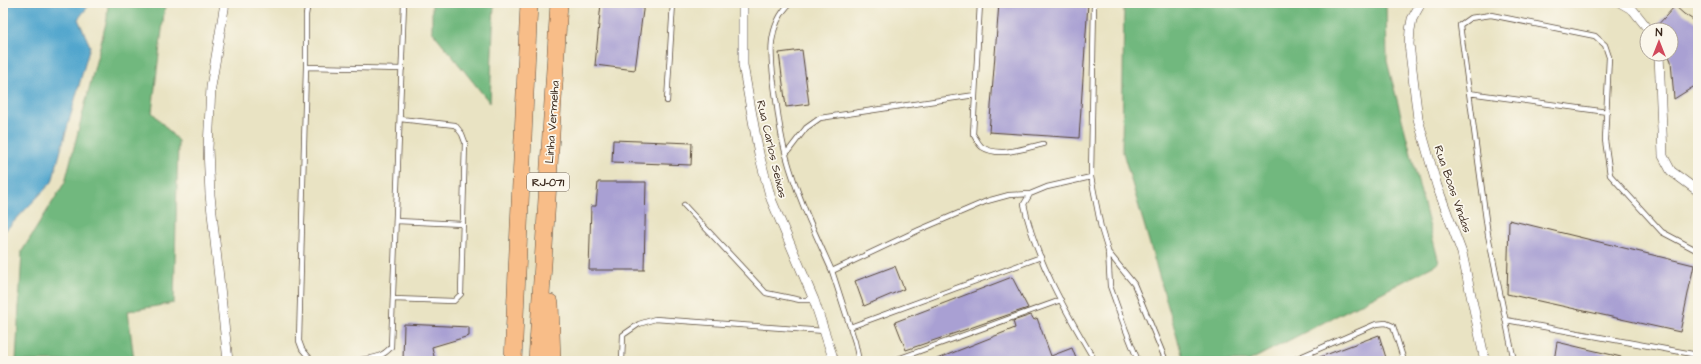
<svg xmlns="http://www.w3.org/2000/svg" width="1701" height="364" font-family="'Architects Daughter',sans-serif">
	<rect width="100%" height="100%" fill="#fbf7ec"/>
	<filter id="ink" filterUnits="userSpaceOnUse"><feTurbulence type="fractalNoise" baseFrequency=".025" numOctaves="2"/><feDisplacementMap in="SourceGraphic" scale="8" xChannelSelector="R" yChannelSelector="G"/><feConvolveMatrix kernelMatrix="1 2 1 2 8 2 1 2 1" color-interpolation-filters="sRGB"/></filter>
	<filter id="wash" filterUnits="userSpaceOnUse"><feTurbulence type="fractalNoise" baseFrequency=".012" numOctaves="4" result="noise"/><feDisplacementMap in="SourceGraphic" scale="16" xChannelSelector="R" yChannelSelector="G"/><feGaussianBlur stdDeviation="0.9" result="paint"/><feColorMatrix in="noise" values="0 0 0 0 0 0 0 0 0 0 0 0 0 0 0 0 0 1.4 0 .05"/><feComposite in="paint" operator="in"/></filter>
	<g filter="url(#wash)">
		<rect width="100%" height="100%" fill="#e9e3c3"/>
		<!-- forest -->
		<path fill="#71b87e" stroke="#56714e" d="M108,3H169L165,5L152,112L178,141L174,303L128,311L134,361H16L22,251L65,182L107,19Z
			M432,3H494L490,103L432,31Z
			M1124,3H1386L1387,61L1439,263L1249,361H1184L1122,149Z"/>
		<!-- water -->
		<path fill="#51a6cd" stroke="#466876" d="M3,3H91L78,19L90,46L52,182L3,233Z"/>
		<g id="blocks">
			<!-- building -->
			<path fill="#a9a0d3" d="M601,3H644L635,70L595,65Z
				M999,3H1088L1079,138L989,132Z
				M1675,6L1684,14L1698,23V84L1674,99L1671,61L1668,54H1671V30H1655V28Z
				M802,50L809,104L786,107L779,53Z
				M613,140L692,143L691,165L612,162Z
				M598,182H646L644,270H589L591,206H596Z
				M1509,220L1694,265L1680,332L1507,294Z
				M895,266L904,289L864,306L855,281Z
				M1012,277L1028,308L906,350L895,322Z
				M1031,315L1034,320L1037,318L1051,356L1072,348L1077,361H932L1015,328L1013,321Z
				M404,324L469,327V336L432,347L435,361H403Z
				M1379,335L1387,361H1312V360Z
				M1557,342L1621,357V361H1554Z"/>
		</g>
	</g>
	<g filter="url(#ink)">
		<use href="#blocks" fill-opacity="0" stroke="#554637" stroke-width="1"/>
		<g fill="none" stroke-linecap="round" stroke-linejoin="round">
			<!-- service casing -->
			<g stroke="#554637" stroke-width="6">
				<path id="service" d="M308,3L306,15V67L299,341L302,349L312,361
					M790,3C765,29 771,59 775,92C778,113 780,135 786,155C797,196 815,233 832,271
					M980,3L973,134C976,138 978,144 982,147C999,158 1025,148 1043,144
					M1094,3L1091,177L1101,228L1108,251L1110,286L1125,328L1138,361
					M306,67L402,69
					M1469,93L1607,112
					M667,101L673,3
					M786,154L806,128L820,118L975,95
					M1091,177L1047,187L1030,194L1024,204C1035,259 1067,314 1095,361
					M684,205L766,293L800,300H814
					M396,221L463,224
					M1108,252L1134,284L1166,361
					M393,299L454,301L461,294L465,142L462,134L455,125L400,119
					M1506,320L1698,355
					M850,327L1041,257
					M355,361C370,358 381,359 391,347L404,3
					M622,361L623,335L639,324L655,319L825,331
					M859,361L855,342L832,271L919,230L987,201L1009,195L1030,194
					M892,361L1061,300
					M1291,361L1376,324L1386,323L1393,326L1404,361
					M1514,361L1488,235L1460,25L1470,18L1491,15L1595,36L1605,45L1609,57L1605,140L1610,175L1662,232L1698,251"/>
			</g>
			<!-- minor casing -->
			<g stroke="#554637" stroke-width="10">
				<path id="minor" d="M225,3L211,87L208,148L210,195L228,361
					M743,3V65L759,154L771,199L814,300L834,361
					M1421,3L1412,19L1410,30L1409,44L1418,119L1437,186L1462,253L1485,361
					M1621,3L1633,10L1649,30
					M1659,54L1663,156L1671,171L1698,191"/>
			</g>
			<!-- motorway casing -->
			<g stroke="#554637" stroke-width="18">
				<path id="motorway" d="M550,303L552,361
					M513,361L529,3
					M537,361L559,3"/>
			</g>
			<!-- service -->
			<use href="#service" stroke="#fff" stroke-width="4.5"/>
			<!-- minor -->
			<use href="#minor" stroke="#fff" stroke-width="9"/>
			<!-- motorway -->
			<use href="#motorway" stroke="#f8bd88" stroke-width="17"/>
		</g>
	</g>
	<g text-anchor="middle" stroke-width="3.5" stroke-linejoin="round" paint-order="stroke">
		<!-- shield labels -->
		<rect fill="#fbf7ec" stroke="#75685c" stroke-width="1" x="527" y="173" width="42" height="18" rx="3"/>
		<g font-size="11" font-weight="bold" fill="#3b2a1e">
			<text x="548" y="186">RJ-071</text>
		</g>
		<!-- street labels -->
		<g font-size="12" fill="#3b2a1e" stroke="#fbf7ec">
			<text transform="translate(552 122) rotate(-86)" y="4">Linha Vermelha</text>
			<text transform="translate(772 149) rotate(77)" y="4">Rua Carlos Seixas</text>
			<text transform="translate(1453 189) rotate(71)" y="4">Rua Boas Vindas</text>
		</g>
	</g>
	<!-- margin -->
	<rect width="1701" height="364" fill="none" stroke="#fbf7ec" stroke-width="16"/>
	<!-- north arrow -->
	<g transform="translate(1659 42)"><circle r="19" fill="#fbf7ec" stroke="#aea59a"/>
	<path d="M0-3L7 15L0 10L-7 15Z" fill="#d1495b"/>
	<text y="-6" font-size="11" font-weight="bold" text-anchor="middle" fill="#3b2a1e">N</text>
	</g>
</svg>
